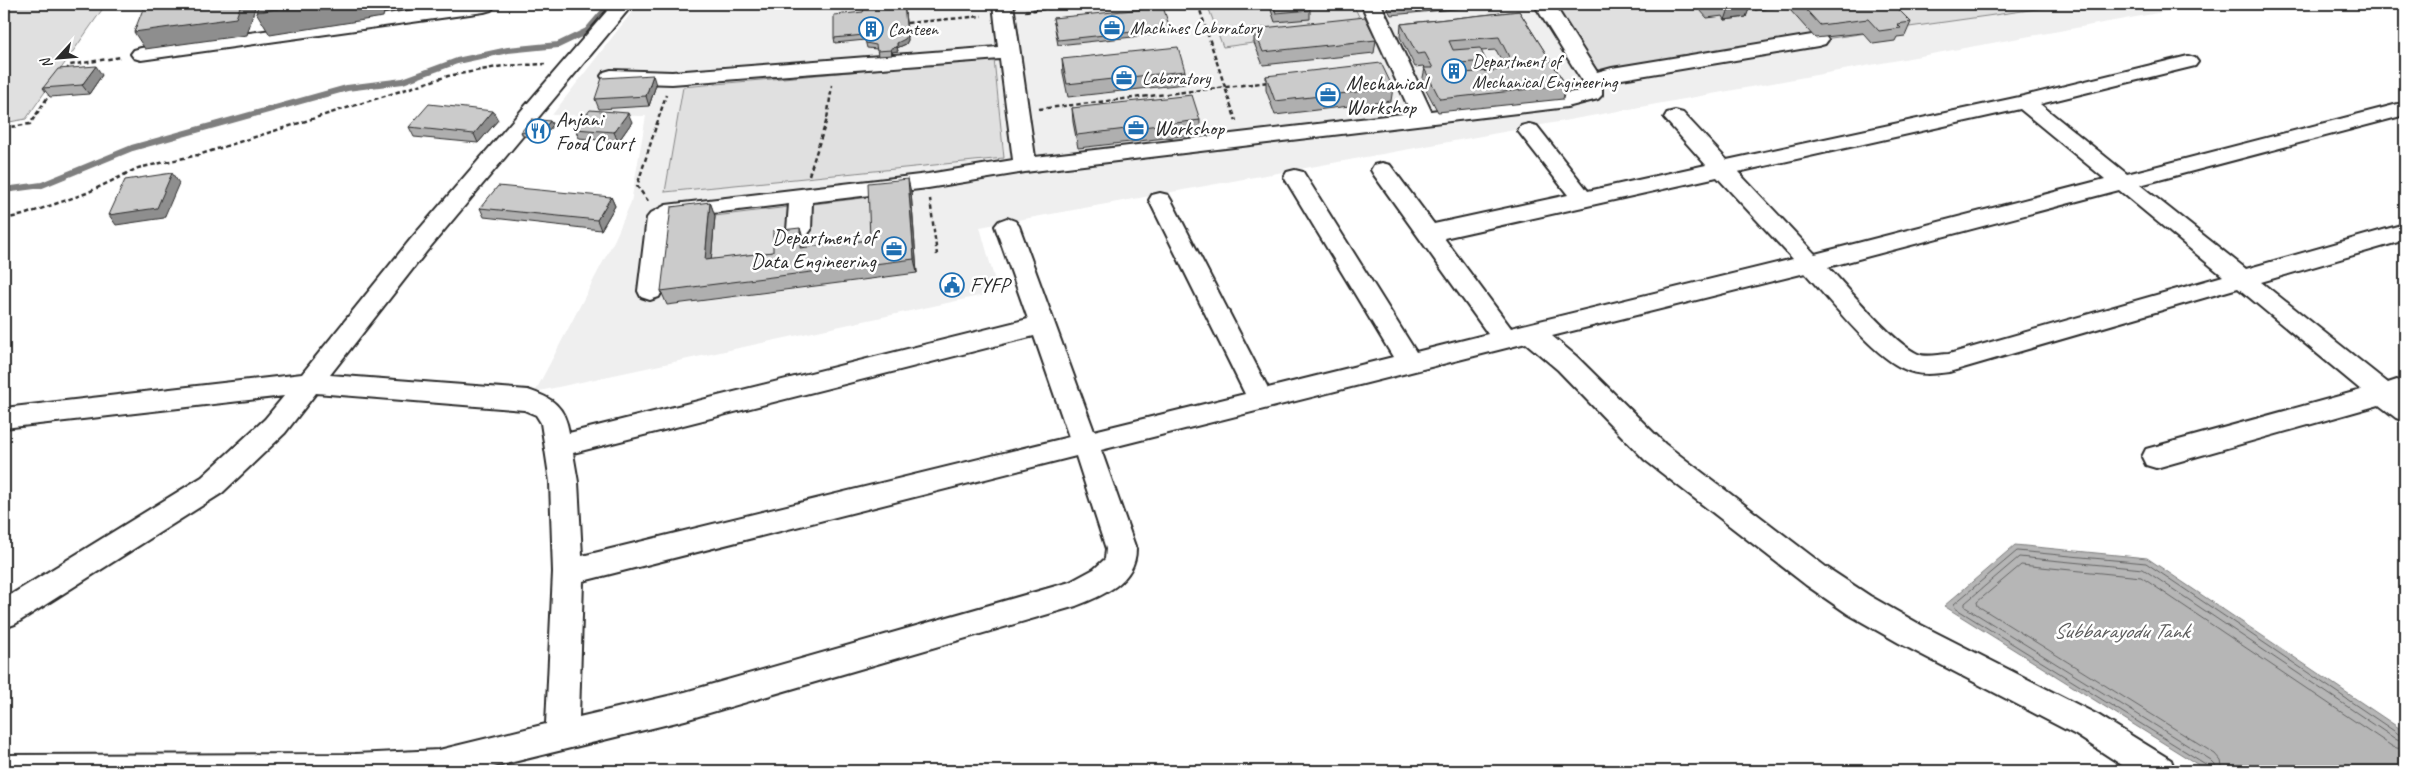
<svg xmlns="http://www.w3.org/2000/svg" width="2409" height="775" font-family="Caveat,sans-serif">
	<rect width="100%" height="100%" fill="#fff"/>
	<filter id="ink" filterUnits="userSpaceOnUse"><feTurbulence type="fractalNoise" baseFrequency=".02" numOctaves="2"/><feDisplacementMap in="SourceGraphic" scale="10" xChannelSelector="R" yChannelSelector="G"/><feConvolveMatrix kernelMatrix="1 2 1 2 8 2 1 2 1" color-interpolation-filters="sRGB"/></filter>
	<g filter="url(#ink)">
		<!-- built -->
		<path fill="#efefef" d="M638,4H2192L2196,6L980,227L998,292L535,392L615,239L631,202L646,116L552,115Z"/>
		<!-- green -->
		<path fill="#e0e0e0" stroke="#868686" d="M4,4H106L26,119L4,123Z
			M1207,4H1353L1363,25L1358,29L1223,47Z
			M1554,4H2072L1598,71Z
			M994,59L1004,158L665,192L683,87Z
			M871,197L874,253L804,262V242L777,265L710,274L715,216Z"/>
		<!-- water -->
		<path fill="#b6b6b6" stroke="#7e7e7e" d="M2015,545L2147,558L2405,732V771H2208L1944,606Z"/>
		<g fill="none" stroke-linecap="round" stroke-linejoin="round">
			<!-- shore -->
			<path stroke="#636363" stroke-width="1" d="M2210,771L2207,765L1955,608L1954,604L2017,551L2146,563L2400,735L2405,736
				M2216,771L2215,764L2211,760L1965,607V603L2019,557L2143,569L2397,740L2405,742
				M2223,771L2221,761L2215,754L1978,606L1977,602L2021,565L2141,577L2393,747L2405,750"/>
			<!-- stream -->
			<path stroke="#7e7e7e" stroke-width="6" d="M4,190L42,185L132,148L347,88L403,81L457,61L508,50L558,45L587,31L610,4"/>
			<!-- minor casing -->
			<g stroke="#2b2b2b" stroke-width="4">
				<path id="minor" d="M458,4H497L491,10L484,12L141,60L134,58L131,54L134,50L141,48Z
					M613,4H633L426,252L330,375L528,390C552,398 565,406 569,433L1028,319L995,226L999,221L1007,218L1015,221L1019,226L1094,431L1245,394L1149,200L1152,195L1160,193L1168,195L1171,200L1268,388L1393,357L1284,177L1287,172L1295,170L1303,172L1416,352L1488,334L1374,175L1371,170L1374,165L1382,163L1390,165L1434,224L1568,195L1518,131L1521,126L1529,124L1537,126L1588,191L1706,165L1664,118L1667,113L1675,111L1683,113L1727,160L2024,96L2188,56L2195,58L2198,62L2195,66L2040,104L2127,174L2398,104L2405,105V115L2140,185L2246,269L2401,225L2405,226V240L2261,282L2388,383L2397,380L2405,383V421L2396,418L2379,405L2156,468L2146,465L2142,457L2146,449L2361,390L2238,288L1949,372C1934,374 1918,376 1904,369C1873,356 1829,299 1805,273L1552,336L1576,356L1665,444L1826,567L1870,596L1921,625L2098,715L2171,760L2175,771H2131L2076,735L1899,643L1848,614L1806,585L1645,460L1558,370L1526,343L1101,450L1136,549C1136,582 1102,596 1076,606L685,720L477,771H4V755L355,754L439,750L546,724L553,572L550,482L541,423L536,415L524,410L316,393L285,433L222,493L15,624L4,628V599L202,477L265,419L284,396L4,428V408L302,374L410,240ZM2020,109L2105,179L1815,254L1738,172ZM1717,177L1793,259L1511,328L1444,238ZM2119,190L2223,276L1949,354C1939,354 1927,358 1918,354C1894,344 1848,288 1828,267ZM1034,336L1069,437L582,556L578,482L573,453ZM1076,456L1106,549L1105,559L1094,569L1070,582L685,692L579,717L583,581Z
					M993,4H1013L1035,157L1411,113L1361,4H1381L1431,111L1581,91L1582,81L1534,4H1554L1597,72L1612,68L1818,34L1825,36L1828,40L1825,44L1818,46L1616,80L1602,84V95L1598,99L1567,107L1025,172L928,188L812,202L811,230L807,235L799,238L791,235L787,230L789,204L679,217L670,222L662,291L659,297L650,300L641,297L638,291L647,218L651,213L666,205L928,174L1013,160L1000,59L672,84L611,82L604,80L601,76L604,72L611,70L672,72L998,47Z"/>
			</g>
			<!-- path -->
			<path stroke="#2b2b2b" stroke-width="2.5" stroke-dasharray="4.5 3" stroke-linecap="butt" d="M1140,4L1142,8
				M1198,4L1236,121
				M1025,11L1097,4
				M907,23L982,16
				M66,71L70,65L121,57
				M1039,109L1269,82
				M4,128L30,124L51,92
				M809,175L827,119L832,85
				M930,199L937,255
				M648,201L637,186L666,95
				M4,219L23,215L87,193L138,168L198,155L448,76L503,66L545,64"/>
			<!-- minor -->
			<use href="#minor" fill="#fff" fill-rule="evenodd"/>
		</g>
		<!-- wall -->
		<path fill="#afafaf" stroke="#2b2b2b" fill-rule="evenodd" d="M904,4L908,40L906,44L897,48L898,51L892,52V55L878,56L877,49L867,48L865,40L835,43L834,38L863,12Z
			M1270,4H1308L1310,10V19L1275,22L1270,7Z
			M1385,4H1507L1391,15Z
			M1702,4H1788L1787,6L1755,10L1750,5L1746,17L1725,20L1723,16L1707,18L1700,10Z
			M1793,4H1893L1911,22L1905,36L1897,37L1895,41L1873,44L1863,33L1815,38L1790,10Z
			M1519,11L1566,85L1563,99L1438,112L1422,82L1425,68L1423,66L1415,67L1400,37L1401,24ZM1496,50L1506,69L1484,71L1486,61L1481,51Z
			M1053,18L1170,28V33L1058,45Z
			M1254,29L1376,40L1374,53L1263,65L1254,43Z
			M1062,59L1185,71V84L1068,97L1063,73Z
			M102,75L89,94L50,97L43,88Z
			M1266,76L1393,88L1391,101L1275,115L1266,90Z
			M656,85L649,106L599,109L595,99Z
			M1072,108L1200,120V134L1078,148L1073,122Z
			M498,120L478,143L414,137L409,127Z
			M550,121L553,125L542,138L523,136L521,132Z
			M632,122L618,142L579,138L575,129Z
			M911,192L917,273L667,305L661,291L710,202L715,216L711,260L773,252L804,241V248L870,240Z
			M611,197L615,206L601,230L484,217L480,208Z"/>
		<!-- shaded-wall -->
		<path fill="#8e8e8e" stroke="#2b2b2b" d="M241,4H256L247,35L145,49L134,32Z
			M311,4H386L383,17L270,35L256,12Z
			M391,4H436L395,11Z
			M904,4L908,40L906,44L897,48V43Z
			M1751,4L1746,17L1725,20L1730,6Z
			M1757,4H1788L1787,6L1755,10Z
			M897,47L898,51L892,52V55L891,48Z
			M96,66L102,75L89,94L82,85Z
			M653,75L656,85L649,106L646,96Z
			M493,111L498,120L478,143L474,134Z
			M628,113L632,122L618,142L614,132Z
			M550,121L553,125L542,138L540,134Z
			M172,173L179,183L164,218L116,225L109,215Z
			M908,179L911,192L917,273L914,259Z
			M611,197L615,206L601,230L597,220Z
			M710,202L715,216L710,274L705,260Z
			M800,228L804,241V262L800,248Z"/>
		<!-- building -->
		<path fill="#cbcbcb" stroke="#2b2b2b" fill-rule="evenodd" d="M145,4H241L236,18L134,32Z
			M259,4H311L256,12Z
			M871,4H904L907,36L905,39L897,43V47L891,48V50L877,51L876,45L866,43L864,35L834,38V15L863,12L865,6Z
			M1273,4H1308L1310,10L1276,13Z
			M1710,4H1723L1711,5Z
			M1727,4H1751L1730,6Z
			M1801,4H1893L1911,22L1897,24L1901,28L1879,31L1868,19L1820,25Z
			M1163,7L1170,28L1058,40L1053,18Z
			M1519,11L1566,85L1440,99L1424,68H1433L1425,53L1417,54L1401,24ZM1499,37L1515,69L1464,73L1460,63L1486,61L1480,48L1453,50L1449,41Z
			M1365,17L1376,40L1263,52L1254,29Z
			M1178,47L1185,71L1067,84L1062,59Z
			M1381,63L1393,88L1275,101L1266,76Z
			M96,66L82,85L43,88L58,69Z
			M653,75L646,96L595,99L602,78Z
			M1192,95L1200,120L1077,135L1072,108Z
			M429,104L493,111L474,134L409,127Z
			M590,110L628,113L614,132L575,129Z
			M532,119L550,121L540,134L521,132Z
			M172,173L157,208L109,215L125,180Z
			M908,179L914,259L661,291L671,207L710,202L705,260L773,252V231L800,228V248L870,240L868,183Z
			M498,186L611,197L597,220L480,208Z"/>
	</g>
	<!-- icons -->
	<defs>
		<g id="office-ring" transform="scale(1.25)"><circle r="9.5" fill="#fff" stroke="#1f6fb2" stroke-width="1.5"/><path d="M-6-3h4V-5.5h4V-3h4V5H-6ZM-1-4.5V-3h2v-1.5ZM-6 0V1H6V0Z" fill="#1f6fb2"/></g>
		<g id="building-ring" transform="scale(1.25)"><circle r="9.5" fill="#fff" stroke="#1f6fb2" stroke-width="1.5"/><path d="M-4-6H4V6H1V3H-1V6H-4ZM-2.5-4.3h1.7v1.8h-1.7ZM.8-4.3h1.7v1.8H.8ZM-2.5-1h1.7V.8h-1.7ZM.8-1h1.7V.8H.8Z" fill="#1f6fb2"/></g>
		<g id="restaurant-ring" transform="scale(1.25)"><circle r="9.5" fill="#fff" stroke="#1f6fb2" stroke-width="1.5"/><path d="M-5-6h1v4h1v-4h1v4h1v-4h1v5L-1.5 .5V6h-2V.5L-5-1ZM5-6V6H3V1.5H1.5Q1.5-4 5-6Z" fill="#1f6fb2"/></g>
		<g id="civic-ring" transform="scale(1.25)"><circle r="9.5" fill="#fff" stroke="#1f6fb2" stroke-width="1.5"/><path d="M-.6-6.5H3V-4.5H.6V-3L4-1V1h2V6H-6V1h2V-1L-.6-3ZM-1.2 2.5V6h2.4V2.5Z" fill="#1f6fb2"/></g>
	</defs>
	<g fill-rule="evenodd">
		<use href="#office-ring" x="1112" y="28"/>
		<use href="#building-ring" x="871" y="29"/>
		<use href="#building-ring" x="1454" y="71"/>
		<use href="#office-ring" x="1124" y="78"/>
		<use href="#office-ring" x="1328" y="95"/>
		<use href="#office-ring" x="1136" y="128"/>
		<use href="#restaurant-ring" x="538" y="131"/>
		<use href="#office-ring" x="894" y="249"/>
		<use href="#civic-ring" x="952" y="285"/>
	</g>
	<g text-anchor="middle" stroke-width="5" stroke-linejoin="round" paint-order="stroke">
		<!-- far-poi labels -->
		<g font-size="18" fill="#2b2b2b" stroke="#fff" text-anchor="start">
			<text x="1130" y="34">Machines Laboratory</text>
			<text x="888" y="35">Canteen</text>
			<text x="1472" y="67">Department of<tspan x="1472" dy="21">Mechanical Engineering</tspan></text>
			<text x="1142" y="84">Laboratory</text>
		</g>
		<!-- poi labels -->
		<g font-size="21" fill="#2b2b2b" stroke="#fff" text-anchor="start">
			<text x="1346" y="90">Mechanical<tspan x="1346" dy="24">Workshop</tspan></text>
			<text x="556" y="126">Anjani<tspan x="556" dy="24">Food Court</tspan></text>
			<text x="1154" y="135">Workshop</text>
			<text x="876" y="244" text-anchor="end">Department of<tspan x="876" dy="24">Data Engineering</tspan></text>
			<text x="970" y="292">FYFP</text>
		</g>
		<!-- water labels -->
		<g font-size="22" font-style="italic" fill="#5c5c5c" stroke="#fff">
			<text x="2121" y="638">Subbarayodu Tank</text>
		</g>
	</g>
	<!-- margin -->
	<rect width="2409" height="775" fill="none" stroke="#fff" stroke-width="20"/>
	<rect x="10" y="10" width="2389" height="755" fill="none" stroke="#2b2b2b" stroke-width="2" filter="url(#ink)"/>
	<!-- north arrow -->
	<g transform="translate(58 58) rotate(244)" stroke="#ffffff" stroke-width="4" paint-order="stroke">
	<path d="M0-4L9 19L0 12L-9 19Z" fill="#2b2b2b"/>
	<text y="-8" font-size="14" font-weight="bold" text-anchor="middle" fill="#2b2b2b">N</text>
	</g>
</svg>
